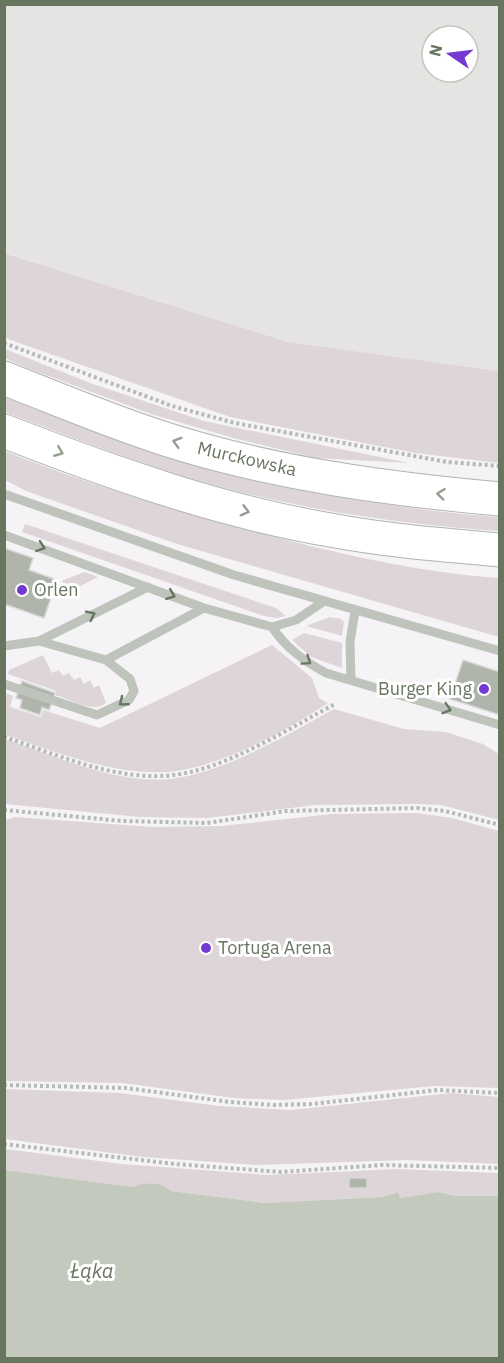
<svg xmlns="http://www.w3.org/2000/svg" width="504" height="1363" font-family="'IBM Plex Sans',sans-serif">
	<rect width="100%" height="100%" fill="#f6f3f6"/>
	<!-- built -->
	<path fill="#e5e4e3" fill-rule="evenodd" d="M5,5H499V371L288,342L5,253ZM432,36H468V72H432Z"/>
	<!-- green -->
	<path fill="#ddd5d7" d="M4,253L288,342L499,371V463L415,453L230,417L5,338Z
		M5,349L93,384L204,421L409,463L316,458L237,439L151,414L27,368L5,358Z
		M4,397C164,460 328,505 499,517V531C395,524 290,508 189,478C126,459 66,435 5,412Z
		M4,451C86,483 168,509 253,531C334,553 415,572 499,578V637L177,544L26,491L5,480Z
		M25,524L276,608L286,616L277,618L264,616L22,532Z
		M85,572L98,577L57,598L63,580Z
		M330,617L341,619L344,622L342,636L306,626Z
		M304,633L342,643V668L311,657L292,640Z
		M272,645L312,678L319,698L328,703C287,731 214,770 165,772C112,775 54,751 5,735V693L13,696L10,707L41,717L43,710L100,728Z
		M43,655L52,673L59,670L63,676L69,673L74,680L80,677L84,684L90,680L94,688L99,685L106,703C94,714 69,699 55,695L56,691L8,674L9,670Z
		M334,709L404,729L446,732L483,744L499,754V820L441,805L416,804L316,805L207,818L140,817L5,804V739C56,756 114,784 170,779C221,774 289,734 334,709Z
		M417,813L452,818L499,831V1088L434,1086L284,1100L234,1098L122,1083L5,1081V820L15,817L153,827L222,826L332,814Z
		M5,1089L120,1093L219,1106L291,1110L451,1093L499,1097V1164L407,1160L256,1165L143,1157L5,1139Z
		M5,1149L122,1164L268,1175L397,1169L499,1173V1196H457L438,1192L400,1198L397,1192L382,1197L265,1203L171,1191C161,1181 144,1182 132,1187L5,1170Z"/>
	<!-- water -->
	<path fill="#c3c9bc" d="M5,1170L132,1187C144,1182 161,1181 171,1191L265,1203L382,1197L398,1192L400,1198L438,1192L457,1196H499V1358H5Z"/>
	<!-- building -->
	<path fill="#afb5aa" stroke="#d8d6d7" stroke-width="1.5" d="M4,548L33,558L29,570L57,580L44,618L4,604Z
		M463,660L500,672V715L450,699Z
		M22,681L55,693L49,710L42,707L40,715L20,708L22,700L16,698Z
		M349,1178H367V1188H349Z"/>
	<g fill="none" stroke-linecap="round" stroke-linejoin="round">
		<!-- highway casing -->
		<g stroke="#b0b5ae" stroke-width="35">
			<path id="highway" d="M4,378C57,399 109,421 162,438C270,473 387,489 500,499
				M4,431C112,473 222,512 336,531C390,541 445,545 500,550"/>
		</g>
		<!-- path -->
		<path stroke="#b6bab4" stroke-width="4" stroke-dasharray="3 3" stroke-linecap="butt" d="M4,343L172,406L235,423L447,462L500,466
			M4,737C56,754 117,782 173,775C224,770 290,728 335,704
			M4,810L123,821L207,823L286,811L417,808L445,811L500,825
			M4,1085L126,1088L230,1102L273,1105L312,1104L438,1090L500,1093
			M4,1144L175,1164L281,1172L382,1165L500,1168"/>
		<!-- lane -->
		<path stroke="#bec3bc" stroke-width="9" d="M4,494L234,575L500,651
			M4,535L204,608L272,627L296,620L323,602
			M272,627C286,648 304,661 326,673L500,725
			M39,641L148,587
			M4,646L39,641L106,660L130,679L134,691L129,700L97,715L4,684
			M106,660L204,608
			M351,680L350,642L355,611"/>
		<!-- highway -->
		<use href="#highway" stroke="#fff" stroke-width="33"/>
	</g>
	<!-- one-way arrows -->
	<defs><path id="oneway-chevron" d="M-2-3.5L2.5 0L-2 3.5" fill="none" stroke-width="1.6" stroke-linecap="round" stroke-linejoin="round" transform="scale(1.5)"/></defs>
	<g stroke="#959f90">
		<use href="#oneway-chevron" transform="translate(177 442) rotate(-164)"/>
		<use href="#oneway-chevron" transform="translate(59 452) rotate(22)"/>
		<use href="#oneway-chevron" transform="translate(441 494) rotate(-173)"/>
		<use href="#oneway-chevron" transform="translate(245 511) rotate(15)"/>
	</g>
	<g stroke="#687660">
		<use href="#oneway-chevron" transform="translate(41 547) rotate(19)"/>
		<use href="#oneway-chevron" transform="translate(171 595) rotate(21)"/>
		<use href="#oneway-chevron" transform="translate(91 615) rotate(-26)"/>
		<use href="#oneway-chevron" transform="translate(307 661) rotate(34)"/>
		<use href="#oneway-chevron" transform="translate(123 702) rotate(141)"/>
		<use href="#oneway-chevron" transform="translate(447 709) rotate(17)"/>
	</g>
	<!-- markers -->
	<g fill="#743acf" stroke="#fff" stroke-width="2">
		<circle cx="22" cy="590" r="6"/>
		<circle cx="484" cy="689" r="6"/>
		<circle cx="206" cy="948" r="6"/>
	</g>
	<g text-anchor="middle" stroke-width="6" stroke-linejoin="round" paint-order="stroke">
		<!-- street labels -->
		<g font-size="18" fill="#687660" stroke="#fff">
			<text transform="translate(247 459) rotate(13)" y="6">Murckowska</text>
		</g>
		<!-- poi labels -->
		<g font-size="18" fill="#687660" stroke="#fff" text-anchor="start">
			<text x="34" y="596">Orlen</text>
			<text x="472" y="695" text-anchor="end">Burger King</text>
			<text x="218" y="954">Tortuga Arena</text>
		</g>
		<!-- water labels -->
		<g font-size="20" font-style="italic" fill="#6c765f" stroke="#fff">
			<text x="92" y="1278">Łąka</text>
		</g>
	</g>
	<!-- border -->
	<rect width="504" height="1363" fill="none" stroke="#687660" stroke-width="12"/>
	<!-- north arrow -->
	<g transform="translate(450 54) rotate(284)"><circle r="28" fill="#ffffff" stroke="#c3c8bf" stroke-width="1.5"/>
	<path d="M0-4.5L10 22L0 15L-10 22Z" fill="#743acf"/>
	<text y="-9" font-size="16" font-weight="bold" text-anchor="middle" fill="#687660">N</text>
	</g>
</svg>
